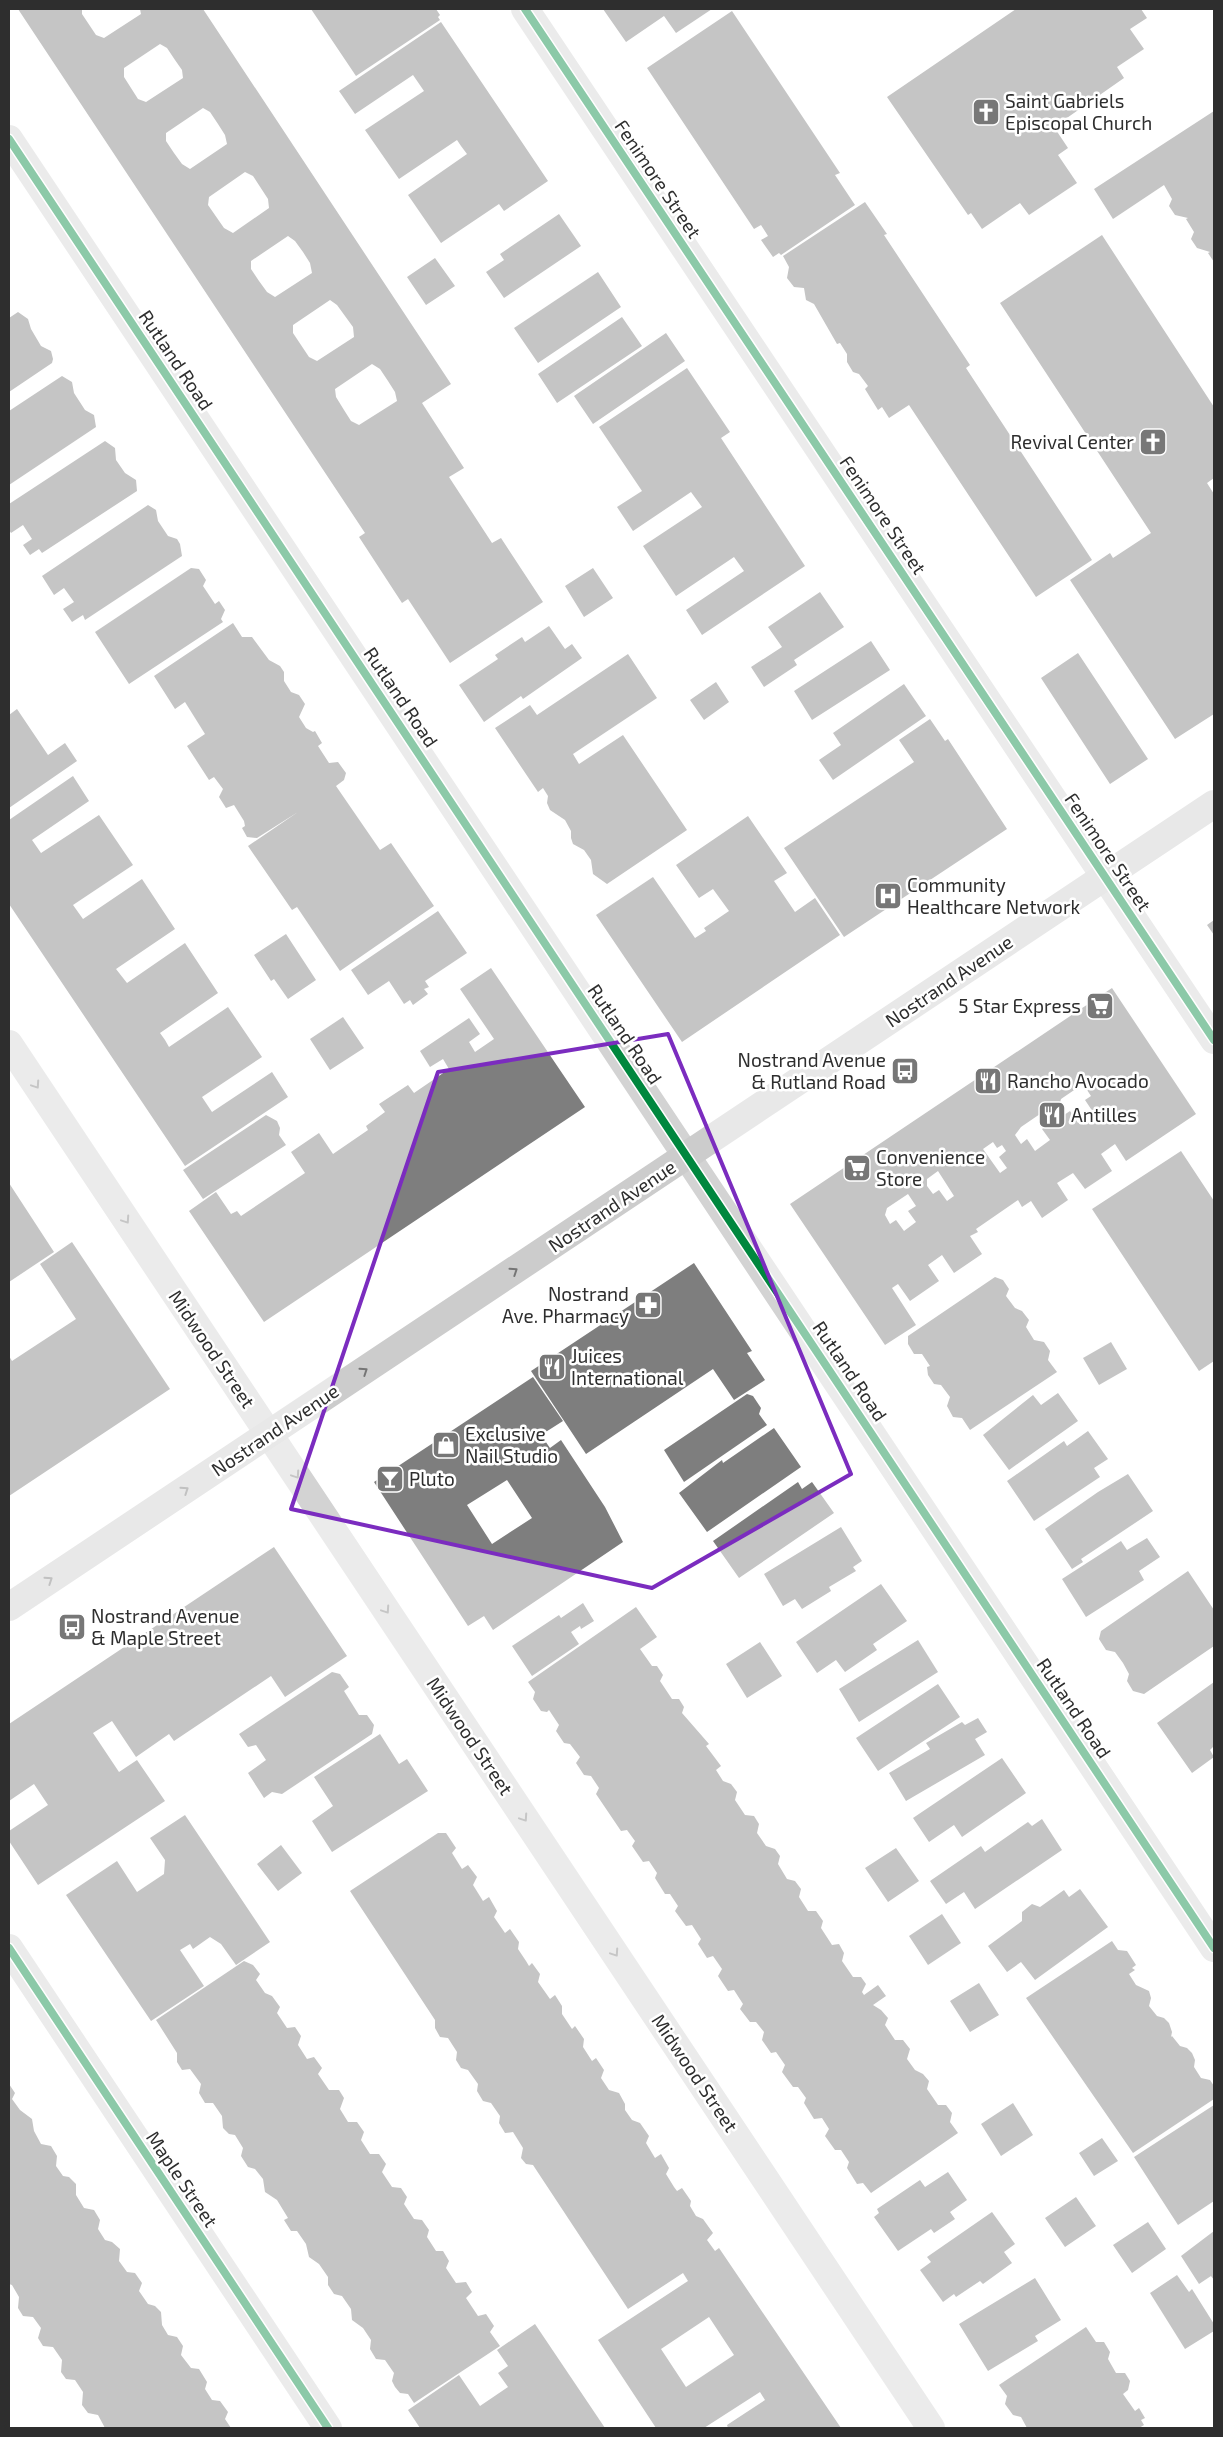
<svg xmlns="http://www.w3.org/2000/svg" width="1223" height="2437" font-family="'Exo 2',sans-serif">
	<rect width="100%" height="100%" fill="#fff"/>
	<!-- building -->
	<path fill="#7e7e7e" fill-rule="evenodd" d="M18,9H82V14L96,35L104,38L141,14L140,9H203L451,384L422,403L464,468L449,477L492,543L501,538L543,602L450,663L408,599L402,603L359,537L365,533ZM160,44L167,48L175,60L182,70L183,78L146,102L138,99L124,77V68ZM203,108L210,112L218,124L225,135L227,144L190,169L182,164L174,153L166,141V133ZM245,172L253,176L268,199L269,208L233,233L224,228L208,205L209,197ZM288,236L295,241L303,252L310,263L312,273L275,297L267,292L259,281L251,269V261ZM330,300L337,305L353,327L354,337L317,361L309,357L293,333V325ZM372,364L380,369L388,381L395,392L397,401L359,425L351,421L344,410L336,397L335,389Z
		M311,9H436L440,15L438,17L440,20L356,76Z
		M603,9H712L676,33L664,16L626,42Z
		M1016,9H1141L1147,18L1130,29L1144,49L1117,67L1124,78L1054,127L1068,148L1058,155L1077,183L1029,215L1020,203L982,229L971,213L968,215L887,97Z
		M732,11L840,173L835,175L855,205L781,255L779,253L773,257L761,240L768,236L761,225L754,229L647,68Z
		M441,22L548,181L504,211L499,204L441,243L408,195L467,154L461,146L457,140L399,179L365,130L424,91L413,75L355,114L339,91Z
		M1214,111V262L1208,253L1210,252L1197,248L1191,239L1194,232L1186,219L1188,218L1175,215L1169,206L1172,199L1164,185L1113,219L1094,189Z
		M865,202L887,234L884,235L970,365L966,368L1092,560L1036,597L909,405L889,418L882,407L878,410L865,389L868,386L859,374L853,372L847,362V354L840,343L837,344L814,304L806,300L804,288L794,287L787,278L789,267L783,256Z
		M559,214L581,246L504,298L486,272L504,260L500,254Z
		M1102,235L1214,407V478L1207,483L1214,494V714L1175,739L1070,580L1110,553L1113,558L1151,533L1000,303Z
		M435,258L455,286L426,305L407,277Z
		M598,272L621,307L538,363L514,328Z
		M18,312L28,319L31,329L41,346L51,351L53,359L52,363L9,392V318Z
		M622,317L642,346L557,403L538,374Z
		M666,333L685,361L593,424L574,396Z
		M687,368L730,432L721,438L805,566L702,635L686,610L744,571L734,557L676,596L643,546L702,507L691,492L633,531L617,507L642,491L599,427Z
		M62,376L72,382L74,393L85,410L94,415L96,427L9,485V411Z
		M105,441L115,448L116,460L125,473L136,480L137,491L42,553L39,549L30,555L23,545L32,539L23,525L11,533L9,530V504Z
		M148,505L156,510L158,521L168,536L177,539L180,544L182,556L85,620L83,615L72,622L63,609L74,602L64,588L54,595L42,576Z
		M191,568L199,569L206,580L203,586L215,604L219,601L225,610L221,619L223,622L129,684L95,632Z
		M593,568L613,598L584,617L565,586Z
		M820,592L844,627L794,660L797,665L764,687L751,667L782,647L768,627Z
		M233,623L242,637H252L269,660L280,666L284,672V681L291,692L299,695L305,704L299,717L306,728L313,732L315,731L322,743L318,746L329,763L338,762L346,773L344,780L336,786L380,850L391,843L434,906L340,971L297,907L292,910L248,846L298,812L257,838L247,837L242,828L245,826L244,821L234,805L226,808L219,797L223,789L214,777L209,780L187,746L205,734L185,702L175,709L154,676Z
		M549,626L565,649L572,644L582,658L523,699L521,696L484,722L459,685L498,659L495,655L522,637L525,642Z
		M871,641L890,670L812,720L794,691Z
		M1078,653L1148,759L1110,784L1041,678Z
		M628,654L657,698L573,754L579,764L623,735L687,830L607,884L593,874L591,860L584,850L573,844L571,838V831L565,820L550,810L547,803L548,796L543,788L538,792L495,728L530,705L537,715Z
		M716,682L729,702L704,720L690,700Z
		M904,684L926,716L833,780L819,760L841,745L833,733Z
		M17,709L48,755L65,743L77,761L9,808V715Z
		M930,719L945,741L948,739L1007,829L844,937L784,848L914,762L899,740Z
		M73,776L89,801L32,840L41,853L99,815L133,865L73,905L83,919L142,879L175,929L116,969L127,983L185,943L218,993L160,1033L165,1040L169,1047L228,1007L262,1057L202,1097L212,1112L272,1072L288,1097L185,1166L9,904V820Z
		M748,816L787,873L774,881L795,912L815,898L840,935L682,1042L596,915L653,877L695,938L706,931L704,928L729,911L713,889L699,898L676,865Z
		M438,911L467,953L425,981L429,987L424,989L428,994L413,1005L410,1000L404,1004L389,981L368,995L351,970Z
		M1214,920V935L1207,925Z
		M286,934L316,980L288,999L274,979L271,981L254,955Z
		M491,968L585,1107L264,1322L189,1211L216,1192L231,1214L237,1211L241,1216L305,1173L291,1152L319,1133L333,1154L368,1130L366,1126L385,1112L379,1104L408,1085L414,1093L449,1069L443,1059L430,1067L420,1051L469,1018L480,1034L469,1042L475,1052L494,1039L460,989Z
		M1112,988L1196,1114L1126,1161L1115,1144L1101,1154L1112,1171L1085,1189L1073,1173L1057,1183L1068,1200L1042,1218L1031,1201L1022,1207L1018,1200L976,1229L978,1232L970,1236L982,1254L954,1273L942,1255L928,1265L939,1281L910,1301L898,1284L892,1288L916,1325L885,1345L790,1204ZM1083,1084L1091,1096L1085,1100L1093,1112L1078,1123L1070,1111L1064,1115L1059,1106L1061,1099ZM1040,1114L1047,1125L1042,1129L1050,1140L1035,1151L1027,1139L1021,1144L1015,1135L1021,1127ZM993,1142L997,1148L1002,1145L1006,1151L999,1157L1007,1168L1000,1173L983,1149ZM938,1171L954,1196L947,1201L939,1190L933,1194L927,1186V1179ZM908,1194L916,1206L908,1211L916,1222L904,1231L896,1220L890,1224L885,1215L887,1208Z
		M343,1017L364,1048L330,1070L310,1039Z
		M266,1115L277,1121L280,1128L279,1135L286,1145L203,1199L183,1170Z
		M1181,1151L1214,1201V1361L1199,1371L1092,1209Z
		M9,1183L54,1252L9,1282Z
		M72,1242L170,1389L9,1496V1356L12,1361L76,1319L40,1264Z
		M694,1263L752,1351L747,1353L765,1380L734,1400L713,1369L586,1454L531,1371Z
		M995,1277L1003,1280L1009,1289L1006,1296L1015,1308L1022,1311L1029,1320L1026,1327L1034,1340L1044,1342L1050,1351L1048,1360L1057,1372L970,1430L962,1418L953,1417L947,1406L950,1397L941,1385L934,1384L928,1375L927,1367L930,1366L922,1354H914L908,1344V1336Z
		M1111,1342L1127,1369L1099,1385L1083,1358Z
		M533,1377L563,1421L541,1435L550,1448L561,1440L605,1507L623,1542L493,1630L484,1616L468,1626L374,1482ZM507,1480L532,1518L492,1544L467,1505Z
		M1058,1393L1078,1421L1009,1470L983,1435L1033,1395L1041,1405Z
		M747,1394L753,1396L761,1408L759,1414L767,1425L684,1482L664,1450Z
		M774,1428L801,1467L707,1532L679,1493L722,1460L723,1463Z
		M1088,1431L1108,1459L1094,1468L1100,1477L1034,1521L1007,1481L1064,1441L1067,1446Z
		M1128,1474L1153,1511L1081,1559L1083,1562L1072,1569L1045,1529L1098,1492Z
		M798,1482L802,1489L812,1482L834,1513L739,1578L713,1541Z
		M841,1527L862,1561L853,1567L856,1571L829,1587L831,1591L802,1609L795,1599L783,1606L764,1574Z
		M1147,1538L1160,1557L1139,1571L1144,1580L1086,1617L1062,1579L1121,1541L1127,1550Z
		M274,1547L347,1656L285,1697L271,1676L174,1741L169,1734L136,1757L112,1721L93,1733L119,1772L137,1760L165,1801L38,1885L9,1841V1831L48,1805L34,1784L9,1801V1724Z
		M1188,1571L1214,1610V1646L1144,1694L1133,1691L1127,1681L1129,1674L1123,1663L1115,1652L1106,1650L1099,1639L1101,1631Z
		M881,1584L907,1621L873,1644L877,1650L845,1672L836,1660L817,1673L796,1642Z
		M583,1603L594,1621L581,1629L580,1626L571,1632L579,1644L532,1676L512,1646L559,1615L561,1618Z
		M636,1607L657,1637L640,1649L652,1666H657L663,1675L660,1681L672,1699H679L684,1707L682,1713L709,1744L706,1746L721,1766L716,1770L723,1781L731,1784L737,1792L735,1800L745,1815L754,1816L759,1824L757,1833L766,1846L775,1849L780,1856L778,1864L787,1879L795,1881L801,1889L799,1897L808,1911H816L823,1921L821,1928L832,1945L839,1944L844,1953L842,1961L853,1977H861L866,1984L862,1992L864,1995L878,1985L886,1996L873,2005L881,2010L888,2018L885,2025L895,2040H903L910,2049L907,2059L915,2070L923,2074L929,2081L927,2089L936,2102L938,2105H946L952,2113L950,2122L958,2133L871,2193L863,2183L857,2184L847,2168L849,2162L841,2150H835L825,2136L829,2129L822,2118L814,2119L804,2103L806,2098L798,2087H793L782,2072L785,2065L776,2052L771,2053L762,2040L764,2032L756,2022H750L740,2009L743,2004L734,1990L728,1991L718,1976L722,1969L713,1956L707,1958L698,1944L701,1939L692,1925L686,1926L675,1911L678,1906L670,1894H665L655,1878L657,1873L649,1861L643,1862L632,1846L635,1841L627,1830L621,1831L596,1794L599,1788L591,1776L584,1775L576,1763L580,1757L570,1744L564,1743L556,1731L559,1725L549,1710L547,1712L541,1711L533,1699L535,1692L528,1682Z
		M918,1640L938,1672L859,1722L839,1689Z
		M760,1642L782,1676L747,1698L726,1664Z
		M332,1672L340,1674L349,1687L344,1691L359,1715H367L374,1725L372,1734L282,1794L272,1792L264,1798L248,1773L266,1760L256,1745L248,1747L239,1734Z
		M1214,1682V1746L1210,1750L1214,1757L1192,1773L1157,1723Z
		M938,1684L960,1717L878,1771L856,1738Z
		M978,1718L987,1732L975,1739L985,1755L906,1801L889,1773L930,1749L926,1743L962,1722L965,1725Z
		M380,1734L399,1764L407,1759L428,1791L332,1852L312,1821L333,1806L314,1777Z
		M1002,1758L1026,1793L962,1837L954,1825L929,1842L913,1818Z
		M185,1815L270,1942L236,1965L221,1944L210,1937L193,1949L190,1944L180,1950L204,1986L151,2021L66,1895L117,1861L137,1892L164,1874L165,1860L150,1838Z
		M1042,1819L1062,1850L975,1909L964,1892L946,1904L930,1881L981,1846L985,1852L1028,1822L1032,1826Z
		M438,1833H446L456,1848L452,1853L462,1869L468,1865L477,1877L473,1885L483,1901L489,1897L497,1911L494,1917L505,1933L510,1929L519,1942L518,1949L526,1961L529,1966L532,1963L540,1974L538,1982L550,1999L555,1995L562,2006V2014L572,2029L575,2026L584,2039L583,2047L592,2061L596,2058L604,2070L601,2078L609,2090L619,2093L625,2104V2110L632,2120L640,2123L649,2136L646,2143L655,2158L661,2154L669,2168L666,2174L674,2187L677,2191L682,2188L691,2201L690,2206L696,2216L703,2219L713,2233L707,2240L715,2251L719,2248L841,2428H728L727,2425L765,2400L760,2392L704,2428H656L598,2340L688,2281L683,2273L628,2309L533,2165L526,2164L521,2158L523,2148L513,2132L505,2133L499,2123L500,2116L491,2103L483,2101L477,2091L478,2084L468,2070L461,2068L456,2060L457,2052L448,2038L440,2037L435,2028V2020L350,1891ZM709,2317L734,2355L686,2387L661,2349Z
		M281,1845L302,1873L278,1891L257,1864Z
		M896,1848L919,1881L888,1902L865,1868Z
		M1080,1889L1108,1927L1035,1980L1021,1962L1007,1972L988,1946L1022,1921V1912L1032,1904L1040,1907L1064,1890L1069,1897Z
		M942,1914L961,1943L928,1965L909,1936Z
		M1112,1941L1118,1950L1127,1951L1136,1965L1132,1968L1135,1970L1129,1974L1136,1985L1149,1991L1151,1998L1149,2006L1157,2016L1164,2018L1169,2023L1172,2032L1171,2037L1172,2036L1180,2046L1187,2048L1192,2053L1195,2060L1194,2067L1201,2078L1210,2080L1214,2086V2099L1133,2153L1026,1998Z
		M244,1961L253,1965L260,1974L256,1980L265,1993L272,1996L280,2007L277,2013L287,2028L295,2027L301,2036L298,2045L307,2059L314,2057L322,2068L318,2074L329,2090H339L344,2098L340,2109L348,2122H357L364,2132L361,2140L370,2154H379L386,2164L382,2172L392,2187L401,2188L407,2197L404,2204L414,2219L422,2220L429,2230L427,2237L436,2251H443L449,2261L446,2268L456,2283L466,2282L472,2292L466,2298L478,2316L486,2314L494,2326L490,2332L500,2346L414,2403L408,2394L400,2393L395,2387L392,2381L394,2373L385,2360L376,2359L370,2349L371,2340L363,2328L352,2320L351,2309L342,2296L334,2294L328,2285V2277L319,2264L309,2257L306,2244L297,2231H291L284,2220L288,2218L277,2200L265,2192L263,2179L255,2169L248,2167L241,2156L243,2148L235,2135L229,2134L223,2128L222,2116L213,2103H205L199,2093L201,2084L190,2069L182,2070L177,2062V2053L156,2020Z
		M979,1983L999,2015L970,2032L950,2001Z
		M9,2084L15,2093L12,2099L20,2110L32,2119L34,2131L41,2144L51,2146L57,2156L56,2166L63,2176L69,2177L76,2184V2195L84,2208L94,2210L100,2220L98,2229L105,2240L112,2242L120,2249L119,2261L127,2272L135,2273L142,2283L139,2291L148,2304L155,2306L161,2312L162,2325L168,2335L177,2337L183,2346L181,2355L191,2368L199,2369L207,2382L205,2389L212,2400L220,2401L228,2412L225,2419L231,2428H105L98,2415L88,2413L82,2405L83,2392L75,2380L66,2379L61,2372L62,2360L53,2347L43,2346L38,2338L41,2328L33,2317L23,2316L18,2308L19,2297L12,2285L9,2284Z
		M1013,2103L1033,2135L1001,2156L981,2124Z
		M1214,2105V2201L1178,2225L1134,2157Z
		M1102,2138L1118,2161L1094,2176L1079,2153Z
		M948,2172L967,2200L950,2212L955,2219L934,2233L931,2229L898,2251L874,2217L879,2213L877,2209L920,2180L925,2187Z
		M1076,2197L1096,2226L1065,2247L1045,2218Z
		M992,2212L1015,2244L1004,2252L1012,2263L983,2284L980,2281L956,2297L954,2294L943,2302L920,2270L931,2262L927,2257Z
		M1148,2222L1166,2249L1132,2273L1113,2245Z
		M1214,2231V2280L1211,2276L1199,2284L1181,2256Z
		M1177,2275L1189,2292L1192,2289L1214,2324V2331L1185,2349L1150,2293Z
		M1035,2278L1061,2320L1035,2336L1038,2341L988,2371L959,2324Z
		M535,2324L605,2428H420L408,2410L459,2375L480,2406L508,2387L498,2373L508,2366L497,2350Z
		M1086,2327L1096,2342H1104L1110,2352L1108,2359L1116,2373H1125L1130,2381L1128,2390L1123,2394L1135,2411L1139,2408L1145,2418L1141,2420L1144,2425L1139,2428H1027L1021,2417L1013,2415L1005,2404L1007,2396L999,2385Z"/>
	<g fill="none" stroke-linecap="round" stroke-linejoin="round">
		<!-- street -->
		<path stroke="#d3d3d3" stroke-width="28" d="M525,9L1214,1040
			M9,139L1214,1948
			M9,1044L931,2428
			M9,1948L328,2428"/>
		<!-- secondary -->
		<path stroke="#ccc" stroke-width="28" d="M9,1607L1214,804"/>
		<!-- cycleway casing -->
		<g stroke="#fff" stroke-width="11">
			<path id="cycleway" d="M525,9L1214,1040
				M9,139L1214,1948
				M9,1948L328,2428"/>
		</g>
		<!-- cycleway -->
		<use href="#cycleway" stroke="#00873e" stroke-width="8"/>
	</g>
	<!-- one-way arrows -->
	<defs><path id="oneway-chevron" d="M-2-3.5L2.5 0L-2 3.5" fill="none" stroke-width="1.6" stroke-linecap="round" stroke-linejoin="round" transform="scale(1.25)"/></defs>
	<g stroke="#808080">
		<use href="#oneway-chevron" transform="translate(36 1085) rotate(56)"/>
		<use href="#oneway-chevron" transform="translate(126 1220) rotate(56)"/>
		<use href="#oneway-chevron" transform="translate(296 1475) rotate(56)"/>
		<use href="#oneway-chevron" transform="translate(386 1610) rotate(56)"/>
		<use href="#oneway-chevron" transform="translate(524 1818) rotate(56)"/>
		<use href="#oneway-chevron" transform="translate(615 1953) rotate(56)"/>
	</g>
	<g stroke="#757575">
		<use href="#oneway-chevron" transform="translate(514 1271) rotate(-34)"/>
		<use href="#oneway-chevron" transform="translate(364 1371) rotate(-34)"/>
		<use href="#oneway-chevron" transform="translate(185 1490) rotate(-34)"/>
		<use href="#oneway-chevron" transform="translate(49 1580) rotate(-34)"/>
	</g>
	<!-- marked area -->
	<path d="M0 0H1223V2437H0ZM668,1034L851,1474L652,1588L291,1509L438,1072Z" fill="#fff" fill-opacity=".55" fill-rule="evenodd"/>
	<path fill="none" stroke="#7b2cbf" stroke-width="4" stroke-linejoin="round" d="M668,1034L851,1474L652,1588L291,1509L438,1072Z"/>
	<!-- icons -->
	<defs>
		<g id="church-square" transform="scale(1.4375)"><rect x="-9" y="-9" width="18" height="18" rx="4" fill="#777" stroke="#fff"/><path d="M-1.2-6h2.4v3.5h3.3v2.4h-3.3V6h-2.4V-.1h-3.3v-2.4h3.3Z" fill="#fff"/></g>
		<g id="hospital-square" transform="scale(1.4375)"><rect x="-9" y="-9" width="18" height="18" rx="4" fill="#777" stroke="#fff"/><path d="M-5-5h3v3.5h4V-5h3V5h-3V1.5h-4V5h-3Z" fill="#fff"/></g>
		<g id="supermarket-square" transform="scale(1.4375)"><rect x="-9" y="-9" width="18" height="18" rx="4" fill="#777" stroke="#fff"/><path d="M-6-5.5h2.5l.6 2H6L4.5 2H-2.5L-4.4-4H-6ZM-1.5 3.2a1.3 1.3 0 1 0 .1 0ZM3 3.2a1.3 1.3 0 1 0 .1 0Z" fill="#fff"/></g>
		<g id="bus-square" transform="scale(1.4375)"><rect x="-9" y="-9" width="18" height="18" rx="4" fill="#777" stroke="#fff"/><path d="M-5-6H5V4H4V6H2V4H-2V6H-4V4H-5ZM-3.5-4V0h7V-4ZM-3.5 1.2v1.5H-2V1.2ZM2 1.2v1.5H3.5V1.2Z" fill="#fff"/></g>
		<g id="restaurant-square" transform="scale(1.4375)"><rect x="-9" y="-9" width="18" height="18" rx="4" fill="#777" stroke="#fff"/><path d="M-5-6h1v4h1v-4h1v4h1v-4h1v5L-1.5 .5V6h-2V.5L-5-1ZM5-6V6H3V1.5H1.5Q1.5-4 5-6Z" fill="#fff"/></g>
		<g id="pharmacy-square" transform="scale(1.4375)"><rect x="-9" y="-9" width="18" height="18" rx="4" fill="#777" stroke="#fff"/><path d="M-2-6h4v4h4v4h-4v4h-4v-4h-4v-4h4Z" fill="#fff"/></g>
		<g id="shop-square" transform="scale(1.4375)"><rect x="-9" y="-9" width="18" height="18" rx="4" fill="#777" stroke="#fff"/><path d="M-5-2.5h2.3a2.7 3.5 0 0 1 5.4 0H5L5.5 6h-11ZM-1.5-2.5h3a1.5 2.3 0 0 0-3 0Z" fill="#fff"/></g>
		<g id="bar-square" transform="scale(1.4375)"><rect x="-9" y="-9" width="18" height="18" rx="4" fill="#777" stroke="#fff"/><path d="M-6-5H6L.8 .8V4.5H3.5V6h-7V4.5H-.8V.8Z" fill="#fff"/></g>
	</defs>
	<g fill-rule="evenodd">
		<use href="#church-square" x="986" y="112"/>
		<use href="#church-square" x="1153" y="442"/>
		<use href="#hospital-square" x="888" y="896"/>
		<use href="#supermarket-square" x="1100" y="1006"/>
		<use href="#bus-square" x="905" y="1071"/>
		<use href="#restaurant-square" x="988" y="1081"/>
		<use href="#restaurant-square" x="1052" y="1115"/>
		<use href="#supermarket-square" x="857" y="1168"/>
		<use href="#pharmacy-square" x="648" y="1305"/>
		<use href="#restaurant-square" x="552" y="1367"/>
		<use href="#shop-square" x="446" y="1445"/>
		<use href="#bar-square" x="390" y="1479"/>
		<use href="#bus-square" x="72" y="1627"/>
	</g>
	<g text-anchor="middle" stroke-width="5" stroke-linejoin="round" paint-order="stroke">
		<!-- poi labels -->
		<g font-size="19" fill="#2e2e2e" stroke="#fff" text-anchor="start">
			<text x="1005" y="108">Saint Gabriels<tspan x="1005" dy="22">Episcopal Church</tspan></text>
			<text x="1134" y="449" text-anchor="end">Revival Center</text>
			<text x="907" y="892">Community<tspan x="907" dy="22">Healthcare Network</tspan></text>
			<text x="1081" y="1013" text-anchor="end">5 Star Express</text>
			<text x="886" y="1067" text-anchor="end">Nostrand Avenue<tspan x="886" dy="22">&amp; Rutland Road</tspan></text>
			<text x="1007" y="1088">Rancho Avocado</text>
			<text x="1071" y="1122">Antilles</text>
			<text x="876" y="1164">Convenience<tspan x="876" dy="22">Store</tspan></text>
			<text x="629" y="1301" text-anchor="end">Nostrand<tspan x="629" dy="22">Ave. Pharmacy</tspan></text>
			<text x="571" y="1363">Juices<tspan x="571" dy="22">International</tspan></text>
			<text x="465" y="1441">Exclusive<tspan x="465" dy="22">Nail Studio</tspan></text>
			<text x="409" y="1486">Pluto</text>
			<text x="91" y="1623">Nostrand Avenue<tspan x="91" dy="22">&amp; Maple Street</tspan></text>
		</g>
		<!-- street labels -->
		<g font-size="19" fill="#2e2e2e" stroke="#fff">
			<text transform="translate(658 179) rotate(56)" y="7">Fenimore Street</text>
			<text transform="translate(176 360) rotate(56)" y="7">Rutland Road</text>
			<text transform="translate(883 515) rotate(56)" y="7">Fenimore Street</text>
			<text transform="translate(401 697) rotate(56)" y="7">Rutland Road</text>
			<text transform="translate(1108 852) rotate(56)" y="7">Fenimore Street</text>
			<text transform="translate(949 981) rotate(-34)" y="7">Nostrand Avenue</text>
			<text transform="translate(625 1034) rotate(56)" y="7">Rutland Road</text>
			<text transform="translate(612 1206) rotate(-34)" y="7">Nostrand Avenue</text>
			<text transform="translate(212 1349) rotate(56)" y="7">Midwood Street</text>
			<text transform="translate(850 1371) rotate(56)" y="7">Rutland Road</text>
			<text transform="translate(275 1430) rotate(-34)" y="7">Nostrand Avenue</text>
			<text transform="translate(1074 1708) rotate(56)" y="7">Rutland Road</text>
			<text transform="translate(470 1736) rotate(56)" y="7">Midwood Street</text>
			<text transform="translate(695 2073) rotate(56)" y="7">Midwood Street</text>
			<text transform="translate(182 2179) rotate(56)" y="7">Maple Street</text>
		</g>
	</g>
	<!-- border -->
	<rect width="1223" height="2437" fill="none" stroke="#2e2e2e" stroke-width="20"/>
</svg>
